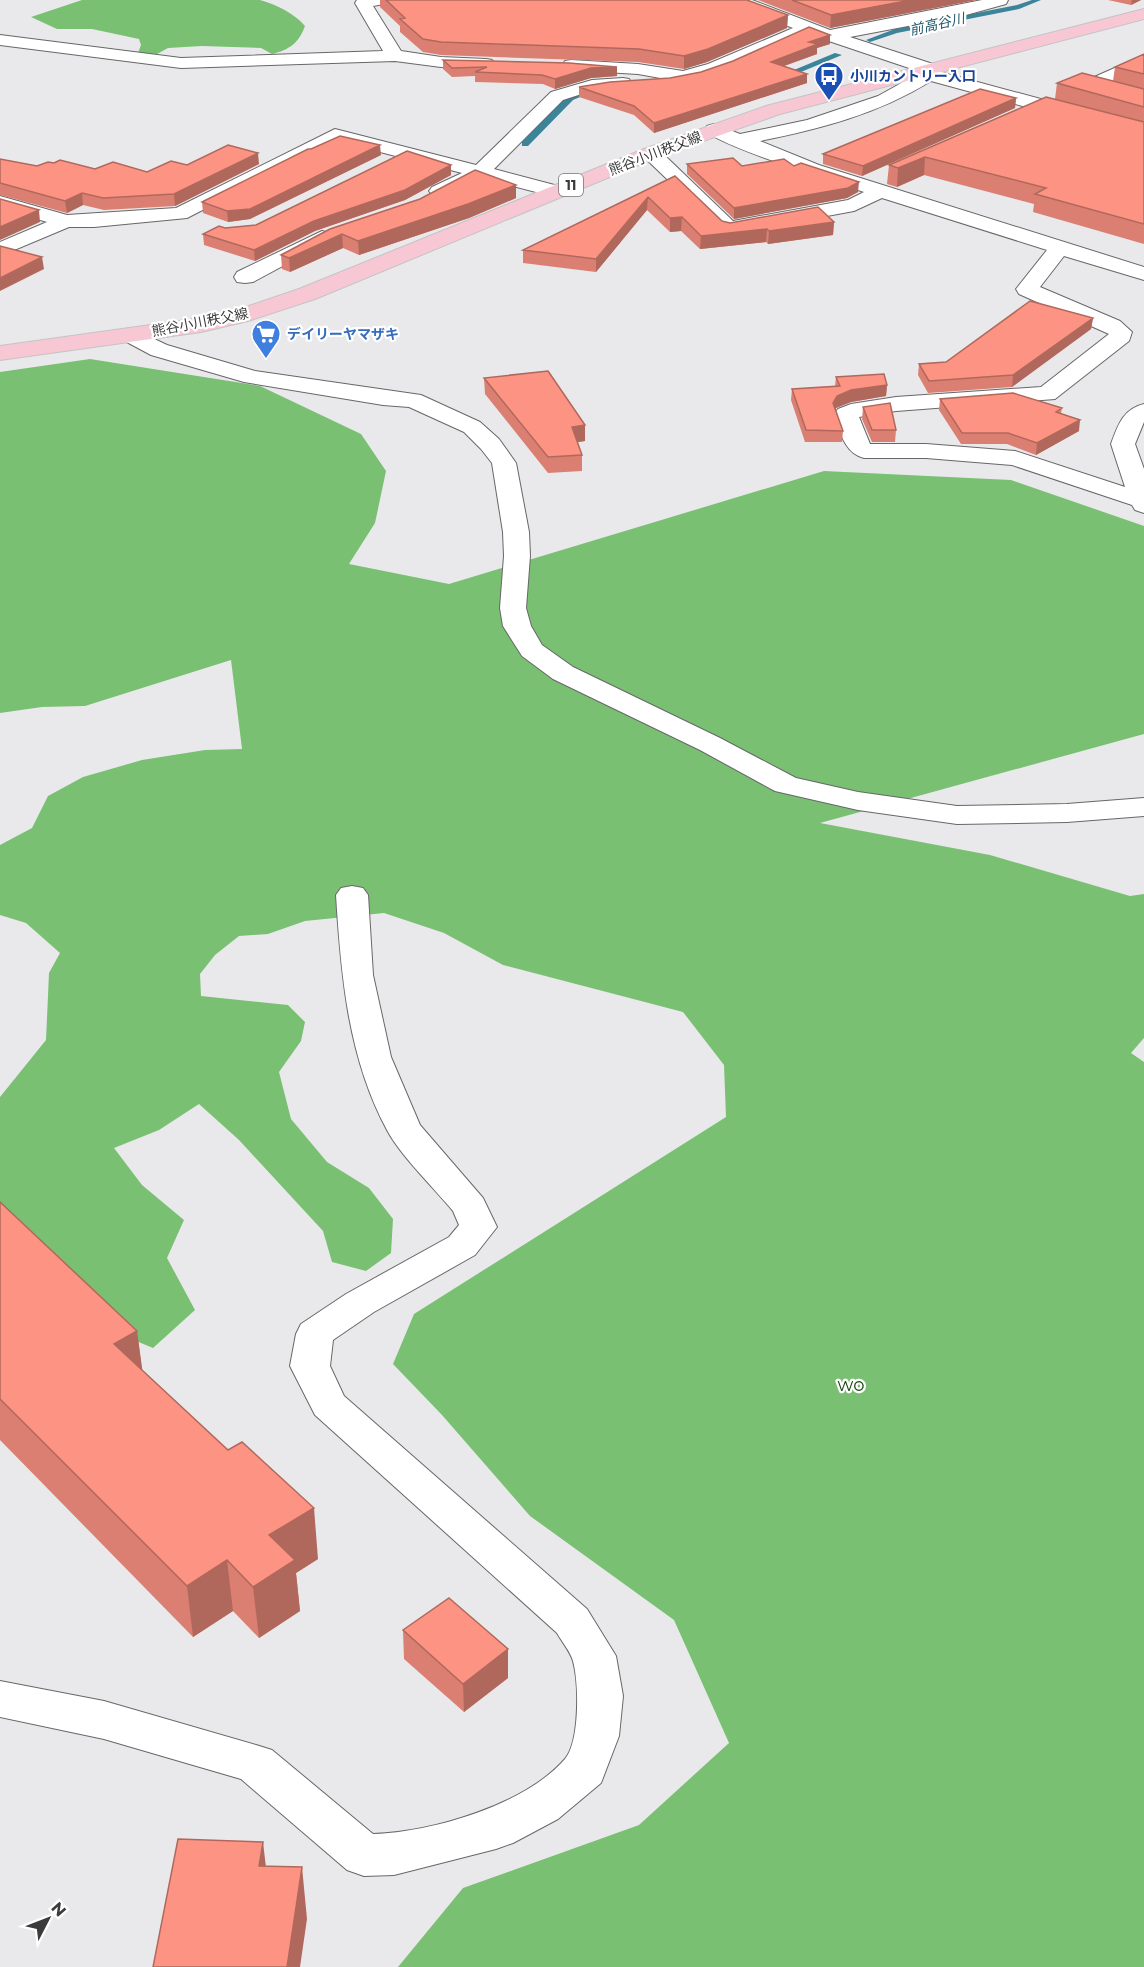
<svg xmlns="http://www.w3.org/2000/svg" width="1144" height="1967" font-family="Montserrat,'Noto Sans JP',sans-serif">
	<rect width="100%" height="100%" fill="#e9e9ec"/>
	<!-- forest -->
	<path fill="#79c073" d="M82,0H260C277,5 294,13 305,26C299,43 289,50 272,54L261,48L202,46L168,48L157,54L138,53L141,45L139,39L92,29H57L31,17Z
		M90,359L260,386L361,434L386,471L375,523L349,564L449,584L824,471L1011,480L1144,526V734L820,823L990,855L1130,896L1144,894V1038L1131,1053L1144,1062V1967H398L463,1888L639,1825L729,1743L674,1620L530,1516L442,1415L393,1364L414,1314L726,1117L724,1065L683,1012L503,965L444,933L384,913L305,921L268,934L239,936L215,955L200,974L201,996L288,1005L305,1022L301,1041L279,1072L291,1119L327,1162L369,1188L393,1219L391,1253L366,1271L332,1262L323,1231L239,1140L199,1104L159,1130L114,1148L142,1185L184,1220L167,1258L195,1310L153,1348L93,1323L0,1238V1097L46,1040L49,973L60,953L26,923L0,915V845L32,828L48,796L83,777L142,760L205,750L242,749L231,660L85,706L42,707L0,713V372Z"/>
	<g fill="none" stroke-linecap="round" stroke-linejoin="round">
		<!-- stream -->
		<path fill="#3b849a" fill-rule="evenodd" d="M1032,0H1041L1019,9L897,33L870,42L866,40L895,29L1017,5Z
			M835,53L842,55L784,79L777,77Z
			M592,87L599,89L573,100L528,146H522V142L567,96Z"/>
		<!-- minor casing -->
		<g stroke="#676769" stroke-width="2">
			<path id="minor" d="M357,0H386L384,4L373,6L401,51L441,57L486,59L492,60L495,64L492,68L486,69L441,67L395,61L181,68L0,45V35L181,58L383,51L355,3Z
				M729,0H752L830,30L982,0H1008L1006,4L966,15L850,37L936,65L939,69L937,71L1144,127V139L931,81C878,114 820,129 760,141L819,165L1144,267V280L1064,256L1040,287L1120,321L1132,332L1129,341L1055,399L896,411L859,417L870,444H926L1015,451L1125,487L1111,444C1118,425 1123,409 1144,404V422L1135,444L1144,469V513L1135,510L1132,505L1012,465L926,458H864C844,453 840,431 834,414L838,409L851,404L896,397L1041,387L1109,334L1019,294L1016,289L1047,250L882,198L854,211L729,234L722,232L644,157L641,153L644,149H658L733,221L848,200L864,192C840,184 714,144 705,130L707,126L714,124L740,134L807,120L878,96L914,76L910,72L912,69L808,34L720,72L675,84L669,83L666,79L638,74L571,70L565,69L562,65L565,61L571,60L638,64L683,71L708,64L793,28L731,4Z
				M1144,55V67L1106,85L1144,93V105L1083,90L1080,86L1083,82Z
				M623,78L629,79L632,83L629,87L594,90L563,100L494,169L562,187L565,191L562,195L555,197L482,178L439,197L432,195L429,191L432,187L462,173L337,141L187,218L94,227H69L0,256V242L47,222L0,208V196L67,215L176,208L335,129L476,165L551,92L592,80Z
				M322,231L329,233L332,237L329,241L253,282L245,283L237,282L234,277L237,272Z
				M131,328L167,345L255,371L421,395L480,422L499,439L516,463L529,532L530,556L526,608L531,626L542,645L573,667L720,738L796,778L858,792L957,806L1067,804L1144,798V816L1067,822L957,824L858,810L775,791L700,750L553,679L522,656L503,626L500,608L504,556L503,532L492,463L481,449L464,432L409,407L383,405L244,382L151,355L123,340L120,335L123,330Z
				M352,886L363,888L368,895L373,975L391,1057L420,1125L483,1198L497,1227L475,1255L374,1312L333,1340L330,1366L344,1396L587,1609L616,1656L623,1696L619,1736L601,1783L558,1819L513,1843L496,1849L394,1875L364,1876L347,1870L241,1779L104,1739L0,1717V1681L104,1701L256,1745L272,1750L373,1834C432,1832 525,1805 565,1759C580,1741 579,1683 573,1661C570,1651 562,1642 557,1633L315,1415L290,1366L296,1334L301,1324L346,1294L449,1237L459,1225L453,1211C434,1188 400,1155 387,1130C348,1058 341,975 336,895L341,888Z"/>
		</g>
		<!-- major casing -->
		<g stroke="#c4c4c4" stroke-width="2">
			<path id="major" d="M1144,9V19L780,114L658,157L315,299L248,321L201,332L0,360V346L201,318L234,311L299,289L644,149L766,106Z"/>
		</g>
		<!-- minor -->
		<use href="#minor" fill="#fff" fill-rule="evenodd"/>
		<!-- major -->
		<use href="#major" fill="#f8c7d4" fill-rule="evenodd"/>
	</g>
	<!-- wall -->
	<path fill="#da7f71" d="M380,0H747L788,15L787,28L707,62L684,69L638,62L441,55L423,52L400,32V26L380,7Z
		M758,0H976L830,28Z
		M1108,0H1141L1131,5Z
		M830,35V44L817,48V54L784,66L807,74V83L654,133L634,115L579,97V87L670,78L701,72Z
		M1144,54V244L1033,212L1034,204L924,175L897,187L887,184L889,165L1055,99L1057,83L1113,81L1115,67Z
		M443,60L617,67V76L591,78L555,89L543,84L475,82V76L452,77L443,69Z
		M1016,98L1015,108L862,176L823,164V154Z
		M311,149L381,155L250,219L228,222L203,213L202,202Z
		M0,159L37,166L54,163L95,169L147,172L187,165L259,164L175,206L104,210L83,205L67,213L0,195Z
		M687,164L742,166H794L858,192L847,198L734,219L687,174Z
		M451,165V175L405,200L315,231L255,261L204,245L203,234L225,228L256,225Z
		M675,176L722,221L730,223L834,222L833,235L768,244L766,242L700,249L681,231L670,232L647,210L596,272L523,263V250Z
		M516,185V198L469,218L359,255L343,248L290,272L282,269L281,255L330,229Z
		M1093,318L1091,329L1012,387L928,393L918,375L919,364L946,362Z
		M836,377L887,385L886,396L851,402L836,408L835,410L843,431L842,442H805L791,400L792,389L835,386Z
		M484,378L585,441L577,442L582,455V471L548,473L485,394Z
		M940,399L1062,408L1061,413L1079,431L1036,455L1007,444H961L939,410Z
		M863,407L896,430L895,442H872L862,419Z
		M0,1202L137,1331L142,1370L318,1559L296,1573L300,1611L259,1638L233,1611L193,1637L0,1440Z
		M403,1630L508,1649V1678L464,1712L404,1659Z"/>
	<!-- shaded-wall -->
	<path fill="#b1685c" d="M911,0H976L830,28L831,15Z
		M1132,0H1141L1131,5Z
		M788,15L787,28L707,62L684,69V56Z
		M830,35V44L817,48V54L770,71L771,62L809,42Z
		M617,67V76L591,78L555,89V79L591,68Z
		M807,74V83L654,133V123Z
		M1016,98L1015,108L862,176L863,166Z
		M380,145L381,155L250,219L228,222L227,211Z
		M258,153L259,164L175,206L174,194Z
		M925,157L924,175L897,187L898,168Z
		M451,165V175L405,200L315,231L255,261L254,250L314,221Z
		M859,182L858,192L847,198L734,219V208Z
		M516,185V198L469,218L359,255L358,241Z
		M82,193L83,205L67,213L65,201Z
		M648,197L647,210L596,272V259Z
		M39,210L40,222L0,240V227Z
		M682,217L681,231L670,232V218Z
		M834,222L833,235L768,244L769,231Z
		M767,229L766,242L700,249L701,236Z
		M342,234L343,248L290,272L289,258Z
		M42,257L44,269L0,291V278Z
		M1093,318L1091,329L1012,387L1013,375Z
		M887,385L886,396L851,402L836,408L832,415L833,403L837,396L851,390Z
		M1080,420L1079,431L1036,455L1037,443Z
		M585,425V441L572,443V427Z
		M137,1331L144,1382L114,1344Z
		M314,1508L318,1559L296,1573L300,1611L259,1638L253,1587L269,1535Z
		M227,1560L233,1611L193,1637L187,1586Z
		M508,1649V1678L464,1712L463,1684Z
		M263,1842L269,1893L259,1866Z
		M302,1867L307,1919L300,1967H287Z"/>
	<!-- building -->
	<path fill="#fd9483" stroke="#b1685c" stroke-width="1.5" d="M386,0H747L788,15L708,49L684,56L639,49L441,42L423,39L400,19L405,18Z
		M792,0H911L831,15Z
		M809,27L830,35L809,42L818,44L771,62L807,74L654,123L634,106L579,87L610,82L670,78L701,72L733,61Z
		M1144,54V74L1115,67Z
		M443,60L569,63L617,67L591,68L555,79L542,75L475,72L487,67L452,68Z
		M1082,73L1144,89V107L1057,83Z
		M980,89L1016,98L863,166L823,154Z
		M1046,97L1144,122V224L1035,194L1046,188L925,157L898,168L889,165Z
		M340,136L380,145L250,209L227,211L202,202L308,149H311Z
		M228,145L258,153L174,194L103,198L82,193L65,201L0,183V159L37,166L48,162L54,163L60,160L95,169L113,162L147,172L171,161L187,165Z
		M407,151L451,165L405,190L314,221L254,250L203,234L219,226L225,228L256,225Z
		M733,158L742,166L784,159L794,166L801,163L859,182L848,188L734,208L687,164Z
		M475,170L516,185L468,204L358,241L342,234L289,258L281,255L330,229L420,199Z
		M675,176L722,221L730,223L818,207L834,222L769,231L767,229L701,236L682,217L670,218L648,197L596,259L523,250Z
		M0,199L39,210L0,227Z
		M0,246L42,257L0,278Z
		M1030,301L1093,318L1013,375L929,381L919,364L946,362Z
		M548,371L585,425L572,427L582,455L548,457L484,378Z
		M884,374L887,385L851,390L837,396L833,403L843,431L806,430L792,389L840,386L836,377Z
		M1013,393L1062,408L1056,412L1080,420L1037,443L1008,433H962L940,399Z
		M890,403L896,430H872L863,407Z
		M0,1202L137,1331L114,1344L228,1450L242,1442L314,1508L269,1535L295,1560L253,1587L227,1560L187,1586L0,1399Z
		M449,1598L508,1649L463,1684L403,1630Z
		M178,1839L263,1842L259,1866L302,1867L287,1967H153Z"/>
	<!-- icons -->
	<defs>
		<g id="bus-pin" transform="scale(1.5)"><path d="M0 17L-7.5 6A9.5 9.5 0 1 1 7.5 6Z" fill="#1a4fb4" stroke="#fff"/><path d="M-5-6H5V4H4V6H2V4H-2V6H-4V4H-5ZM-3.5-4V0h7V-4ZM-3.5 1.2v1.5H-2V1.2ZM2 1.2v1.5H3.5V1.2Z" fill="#fff"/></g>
		<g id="supermarket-pin" transform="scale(1.5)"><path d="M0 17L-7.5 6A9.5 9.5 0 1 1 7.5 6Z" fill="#3f7fe0" stroke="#fff"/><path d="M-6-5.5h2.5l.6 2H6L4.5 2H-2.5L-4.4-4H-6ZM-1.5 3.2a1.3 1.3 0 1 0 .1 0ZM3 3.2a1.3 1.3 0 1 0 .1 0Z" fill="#fff"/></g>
	</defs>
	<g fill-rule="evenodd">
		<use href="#bus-pin" x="829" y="76"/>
		<use href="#supermarket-pin" x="266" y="334"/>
	</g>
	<g text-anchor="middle" stroke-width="4.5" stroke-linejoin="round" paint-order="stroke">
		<!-- far-water labels -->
		<g font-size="14" font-style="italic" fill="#235a6b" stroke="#fff">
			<text transform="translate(937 24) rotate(-13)" y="5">前高谷川</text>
		</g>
		<!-- far-transit labels -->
		<g font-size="14" font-weight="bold" fill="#164399" stroke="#fff" text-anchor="start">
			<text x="850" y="81">小川カントリー入口</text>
		</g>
		<!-- far-street labels -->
		<g font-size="14" fill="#3b3b3c" stroke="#fff">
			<text transform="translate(655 153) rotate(-21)" y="5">熊谷小川秩父線</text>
			<text transform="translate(200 322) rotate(-11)" y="5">熊谷小川秩父線</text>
		</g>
		<!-- shield labels -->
		<rect fill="#fff" stroke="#767676" stroke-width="1.5" x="559" y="174" width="24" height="22" rx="4.5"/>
		<g font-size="14" font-weight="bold" fill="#3b3b3c">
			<text x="571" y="190">11</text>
		</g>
		<!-- far-shop labels -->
		<g font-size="14" font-weight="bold" fill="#366cbe" stroke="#fff" text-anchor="start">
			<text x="287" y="339">デイリーヤマザキ</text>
		</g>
		<!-- near-park labels -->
		<g font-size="18" fill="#1a4a17" stroke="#fff">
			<text x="851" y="1391">wo</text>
		</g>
	</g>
	<!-- north arrow -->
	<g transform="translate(48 1919) rotate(48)" stroke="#ffffff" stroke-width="4.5" paint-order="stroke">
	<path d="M0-4.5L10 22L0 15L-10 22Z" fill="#3b3b3c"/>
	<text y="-9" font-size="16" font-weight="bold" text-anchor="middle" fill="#3b3b3c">N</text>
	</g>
</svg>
